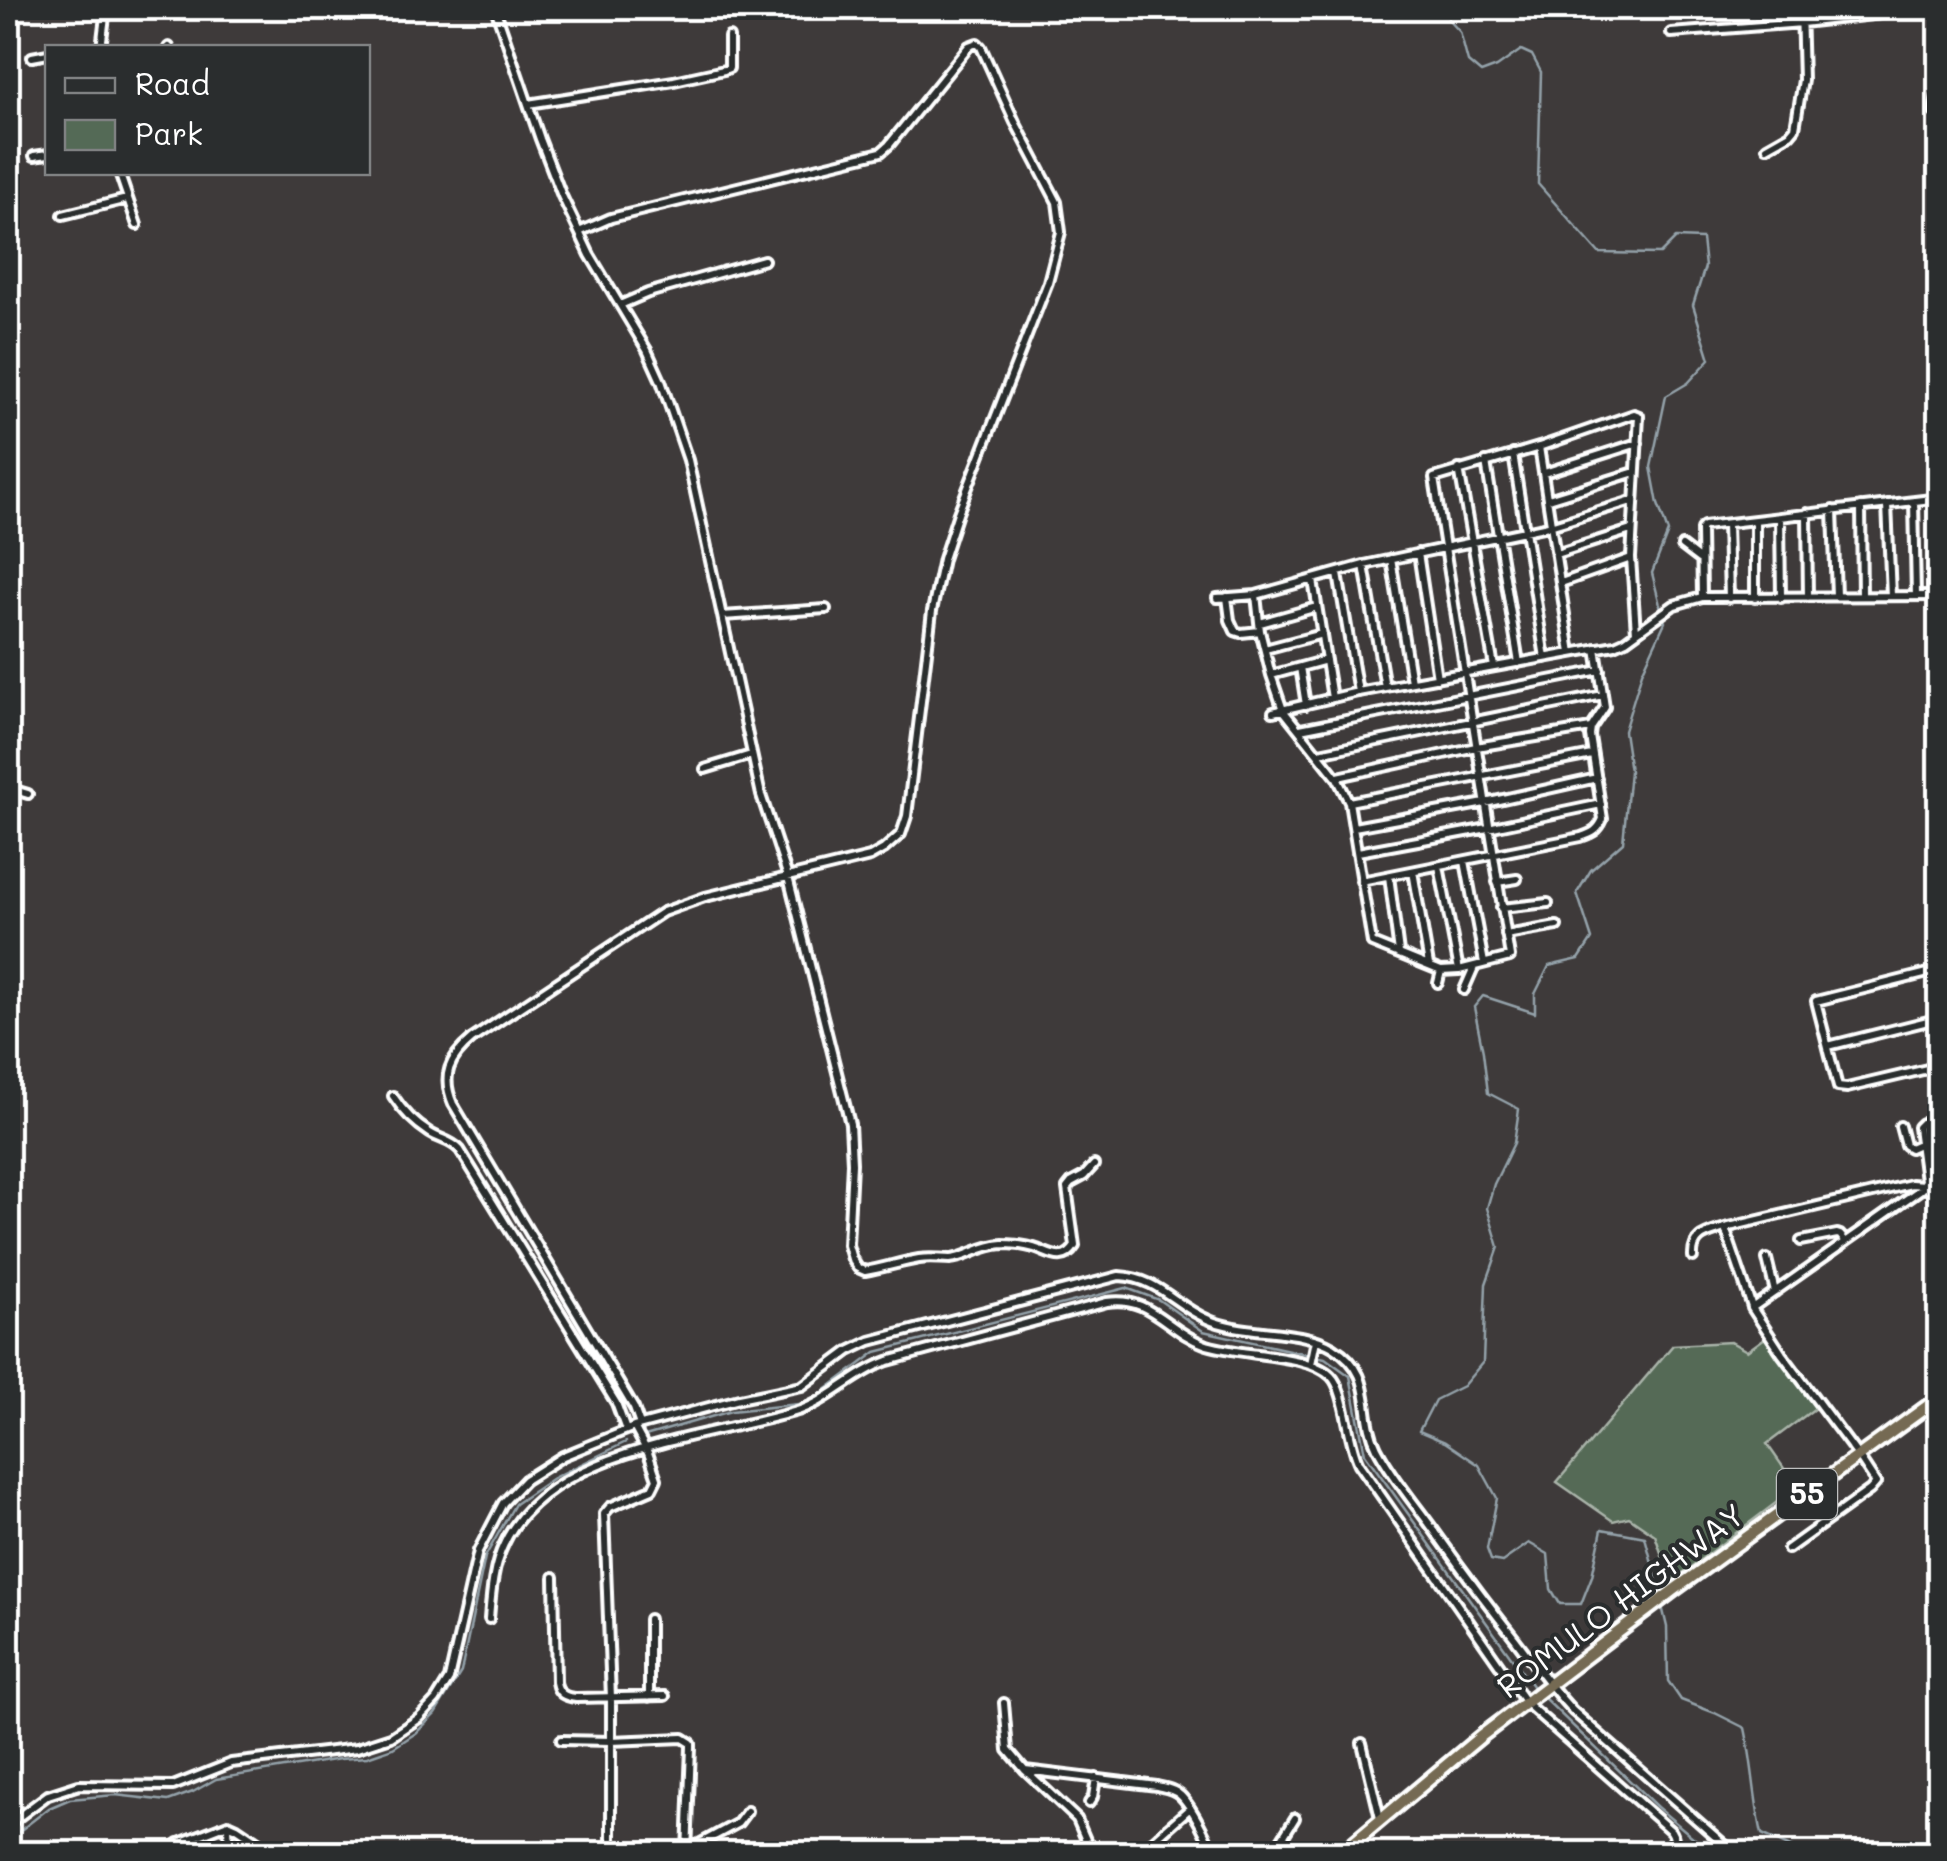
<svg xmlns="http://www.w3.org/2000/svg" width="1947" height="1861" font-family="Mali,sans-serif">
	<rect width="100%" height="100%" fill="#3e3a3a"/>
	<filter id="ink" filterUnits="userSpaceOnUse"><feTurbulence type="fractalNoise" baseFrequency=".01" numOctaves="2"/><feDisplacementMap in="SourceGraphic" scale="20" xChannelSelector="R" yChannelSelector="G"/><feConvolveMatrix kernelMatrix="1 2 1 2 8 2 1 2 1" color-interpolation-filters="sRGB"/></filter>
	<g filter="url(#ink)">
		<!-- green -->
		<path fill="#546a56" stroke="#aab4aa" stroke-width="2.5" d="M1765,1338L1818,1406L1767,1444L1797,1487L1671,1582L1655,1535L1629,1517L1613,1521L1557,1482L1673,1345L1731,1342L1747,1351Z"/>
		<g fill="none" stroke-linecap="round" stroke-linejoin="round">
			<!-- stream -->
			<path stroke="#94a2aa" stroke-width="2.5" d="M1482,8L1453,12L1448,19L1460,32L1468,62L1481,73L1497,67L1521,50L1532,55L1541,72L1538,184L1599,253L1660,254L1676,238L1702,239L1705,267L1693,305L1710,359L1688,383L1666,396L1651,467L1658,504L1668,532L1652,573L1661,609
				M645,1436L731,1411L808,1403L876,1352L1126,1288L1159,1300L1203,1331L1325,1358L1350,1376L1365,1454L1535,1690
				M1660,1593L1645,1537L1602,1529L1592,1576L1581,1604H1560L1551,1589L1548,1554L1529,1543L1502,1562L1491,1560L1487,1549L1497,1498L1479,1465L1445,1442L1419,1431L1435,1400L1463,1386L1483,1362L1486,1284L1499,1247L1487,1208L1494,1184L1514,1143L1519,1109L1488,1093L1483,1052L1474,1007L1483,996L1535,1013V994L1549,966L1579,959L1592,939L1577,893L1591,870L1623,842L1630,771L1624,731L1642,672L1665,622L1663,617
				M1662,1606L1667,1627L1668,1681L1681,1700L1715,1713L1745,1728C1753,1764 1754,1799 1762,1834L1806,1854
				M1541,1695L1657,1807L1713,1854
				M8,1840L49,1808L70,1799L115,1795L168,1801L193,1792L216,1779L340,1759L367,1757L393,1748L416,1733L435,1714L461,1672L485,1557L515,1504L553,1478L626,1442"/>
			<!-- minor casing -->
			<g stroke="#fff" stroke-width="14">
				<path id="minor" d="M495,8L540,139L562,196L590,255L647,350L661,381L688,460L761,795L788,877L850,1124L852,1163L848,1245L852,1259L858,1268L865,1271C883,1268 901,1262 919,1259C930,1257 940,1259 950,1259C967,1258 981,1245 1003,1244C1013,1244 1024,1245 1034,1248C1050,1253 1063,1265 1075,1246L1067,1188L1071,1183L1084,1176L1094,1165
					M1671,33L1802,23L1935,8
					M101,48L106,8
					M168,48L169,47
					M32,57L48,54
					M528,104L674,81L724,70L729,68V37
					M1934,112L1940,76
					M1767,147L1790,134L1795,128L1803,80L1801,8
					M34,156L48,154
					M119,172L137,225
					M63,215L127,199
					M579,232L611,218L881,152L889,145L969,46L977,43L981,47L1015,122L1057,202L1061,232L1048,282L958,513L943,559L932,611L907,816L901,834L884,849L870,857L705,897L663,912L472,1039C449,1058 441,1076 453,1104L634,1408L640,1425
					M620,305L648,293L764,260
					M1539,447L1571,653
					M1513,454L1545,658
					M1486,462L1519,663
					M1459,469L1494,667
					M1544,473L1638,443
					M1548,499L1635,472
					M1914,501L1916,596
					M1887,504L1891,596
					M1861,507L1862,596
					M1833,510L1836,596
					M1807,513L1808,597
					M1780,517L1781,598
					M1755,520V598
					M1727,524L1729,598
					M1682,546L1699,559
					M1418,553L1437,678
					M1556,554L1631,530
					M1391,559L1411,682
					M1364,565L1385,687
					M1338,574L1358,692
					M1313,580L1332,698
					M1561,583L1631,558
					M1256,595L1260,631L1271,675L1283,710L1337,778L1349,802L1372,943L1441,971L1459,970L1510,957L1434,478L1539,447L1634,414L1639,416L1631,558L1636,632
					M1227,597L1230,620L1235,631L1241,633L1260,631
					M1702,597L1701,529L1704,526L1940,498
					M1217,598L1256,595L1364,565L1553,525L1632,501
					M722,616L826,609
					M1260,623L1317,607
					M1265,649L1322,634
					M1300,667L1306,705
					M1271,675L1326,660
					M1273,712L1358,692L1615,645L1626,640L1674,605L1702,597L1940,596
					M1300,729L1600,670
					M1319,753L1603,695
					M705,769L751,755
					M1338,777L1476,747L1591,728
					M8,788L28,794
					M1349,802L1592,755
					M1354,827L1485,803L1597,778
					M1358,852L1488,828L1601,804
					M1465,861L1484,963
					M1439,866L1459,970
					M1413,871L1429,965
					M1389,876L1399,953
					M1361,881L1581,837C1592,833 1598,831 1603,819L1590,736L1591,728L1605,707L1596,648
					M1497,882L1517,879
					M1501,908L1548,903
					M1506,935L1557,926
					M1940,970L1816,1001L1838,1087L1847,1088L1940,1066
					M1438,983L1441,971
					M1464,990L1474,967
					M1828,1046L1940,1018
					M393,1096C402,1110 416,1124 430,1133C441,1140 451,1140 460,1150L616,1403L626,1430
					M1900,1126L1905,1145L1910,1148L1919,1144
					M1801,1241L1837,1234L1840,1235L1846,1242
					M1693,1257C1692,1235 1708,1234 1725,1228
					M1767,1259L1775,1292
					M1752,1307L1725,1228L1911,1184L1924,1185L1940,1200
					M1311,1364L1316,1340
					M1788,1549L1870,1490L1876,1483L1859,1457L1782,1354L1752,1308L1921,1189L1925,1180L1918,1127L1922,1123L1940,1119
					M554,1577L556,1682C558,1694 565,1697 576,1698L665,1696
					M489,1619C491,1595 493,1566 504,1544C548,1449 705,1438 794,1412C829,1402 854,1373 888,1361L1107,1302C1150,1295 1167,1331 1204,1344C1237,1356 1308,1353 1331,1376C1346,1391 1347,1441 1359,1464L1526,1703L1671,1831C1677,1840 1672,1845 1666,1854
					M649,1619V1697
					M1004,1703L1008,1750L1025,1770L1077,1819L1092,1854
					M561,1740L611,1741L683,1738L691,1743V1747L687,1854
					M1362,1743L1380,1818
					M1025,1770L1157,1786C1165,1788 1174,1789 1180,1795C1190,1804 1210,1841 1212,1854
					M1089,1803L1093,1797L1096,1778
					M8,1825L48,1795L79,1785L173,1786L231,1763L357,1748L391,1737L419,1718L436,1700L449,1679L478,1551L503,1503L525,1480L563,1456L634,1427L739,1399L802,1386L849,1351L870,1341L1119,1276C1159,1278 1174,1305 1207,1319C1242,1335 1302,1328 1333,1347C1378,1375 1358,1411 1377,1448C1393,1479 1418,1507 1438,1536C1463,1571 1489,1606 1516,1640C1534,1664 1552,1689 1573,1711L1735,1854
					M228,1825L229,1854
					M195,1838V1854
					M688,1850L738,1823L747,1811
					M170,1854L172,1848L179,1843L228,1824L237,1828L258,1842L262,1854
					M611,1854V1698L604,1514L610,1507L652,1489L657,1479L648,1453L634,1427
					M647,1854L652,1851L656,1853
					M1138,1854L1189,1809
					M1278,1854L1280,1842L1295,1818"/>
			</g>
			<!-- trunk casing -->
			<g stroke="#fff" stroke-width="18">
				<path id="trunk" d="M1340,1854L1480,1737L1674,1590L1940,1397"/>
			</g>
			<!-- minor -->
			<use href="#minor" stroke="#2a2d2e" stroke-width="6"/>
			<!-- trunk -->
			<use href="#trunk" stroke="#746b52" stroke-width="10"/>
		</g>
	</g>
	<g text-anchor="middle" stroke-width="8" stroke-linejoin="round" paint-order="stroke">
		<!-- shield labels -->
		<rect fill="#2a2d2e" stroke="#bfc0c0" stroke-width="2.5" x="1777" y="1469" width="60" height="50" rx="8"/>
		<g font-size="30" font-weight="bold" fill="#fff">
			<text x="1807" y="1504">55</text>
		</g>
		<!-- street labels -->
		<g font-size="32" fill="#fff" stroke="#2a2d2e">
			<text transform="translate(1621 1601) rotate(-37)" y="11">ROMULO HIGHWAY</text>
		</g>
	</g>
	<!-- margin -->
	<rect width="1947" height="1861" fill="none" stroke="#2a2d2e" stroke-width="40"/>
	<rect x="20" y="20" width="1907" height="1821" fill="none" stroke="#fff" stroke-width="4" filter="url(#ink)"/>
	<!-- legend -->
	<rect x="45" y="45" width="325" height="130" fill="#2a2d2e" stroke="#7f8182" stroke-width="2.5"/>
	<rect x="65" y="78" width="50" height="15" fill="#2a2d2e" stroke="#7f8182" stroke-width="2.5"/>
	<text x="135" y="95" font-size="30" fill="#ffffff">Road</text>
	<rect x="65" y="120" width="50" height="30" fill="#546a56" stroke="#7f8182" stroke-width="2.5"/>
	<text x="135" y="145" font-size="30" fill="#ffffff">Park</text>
</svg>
